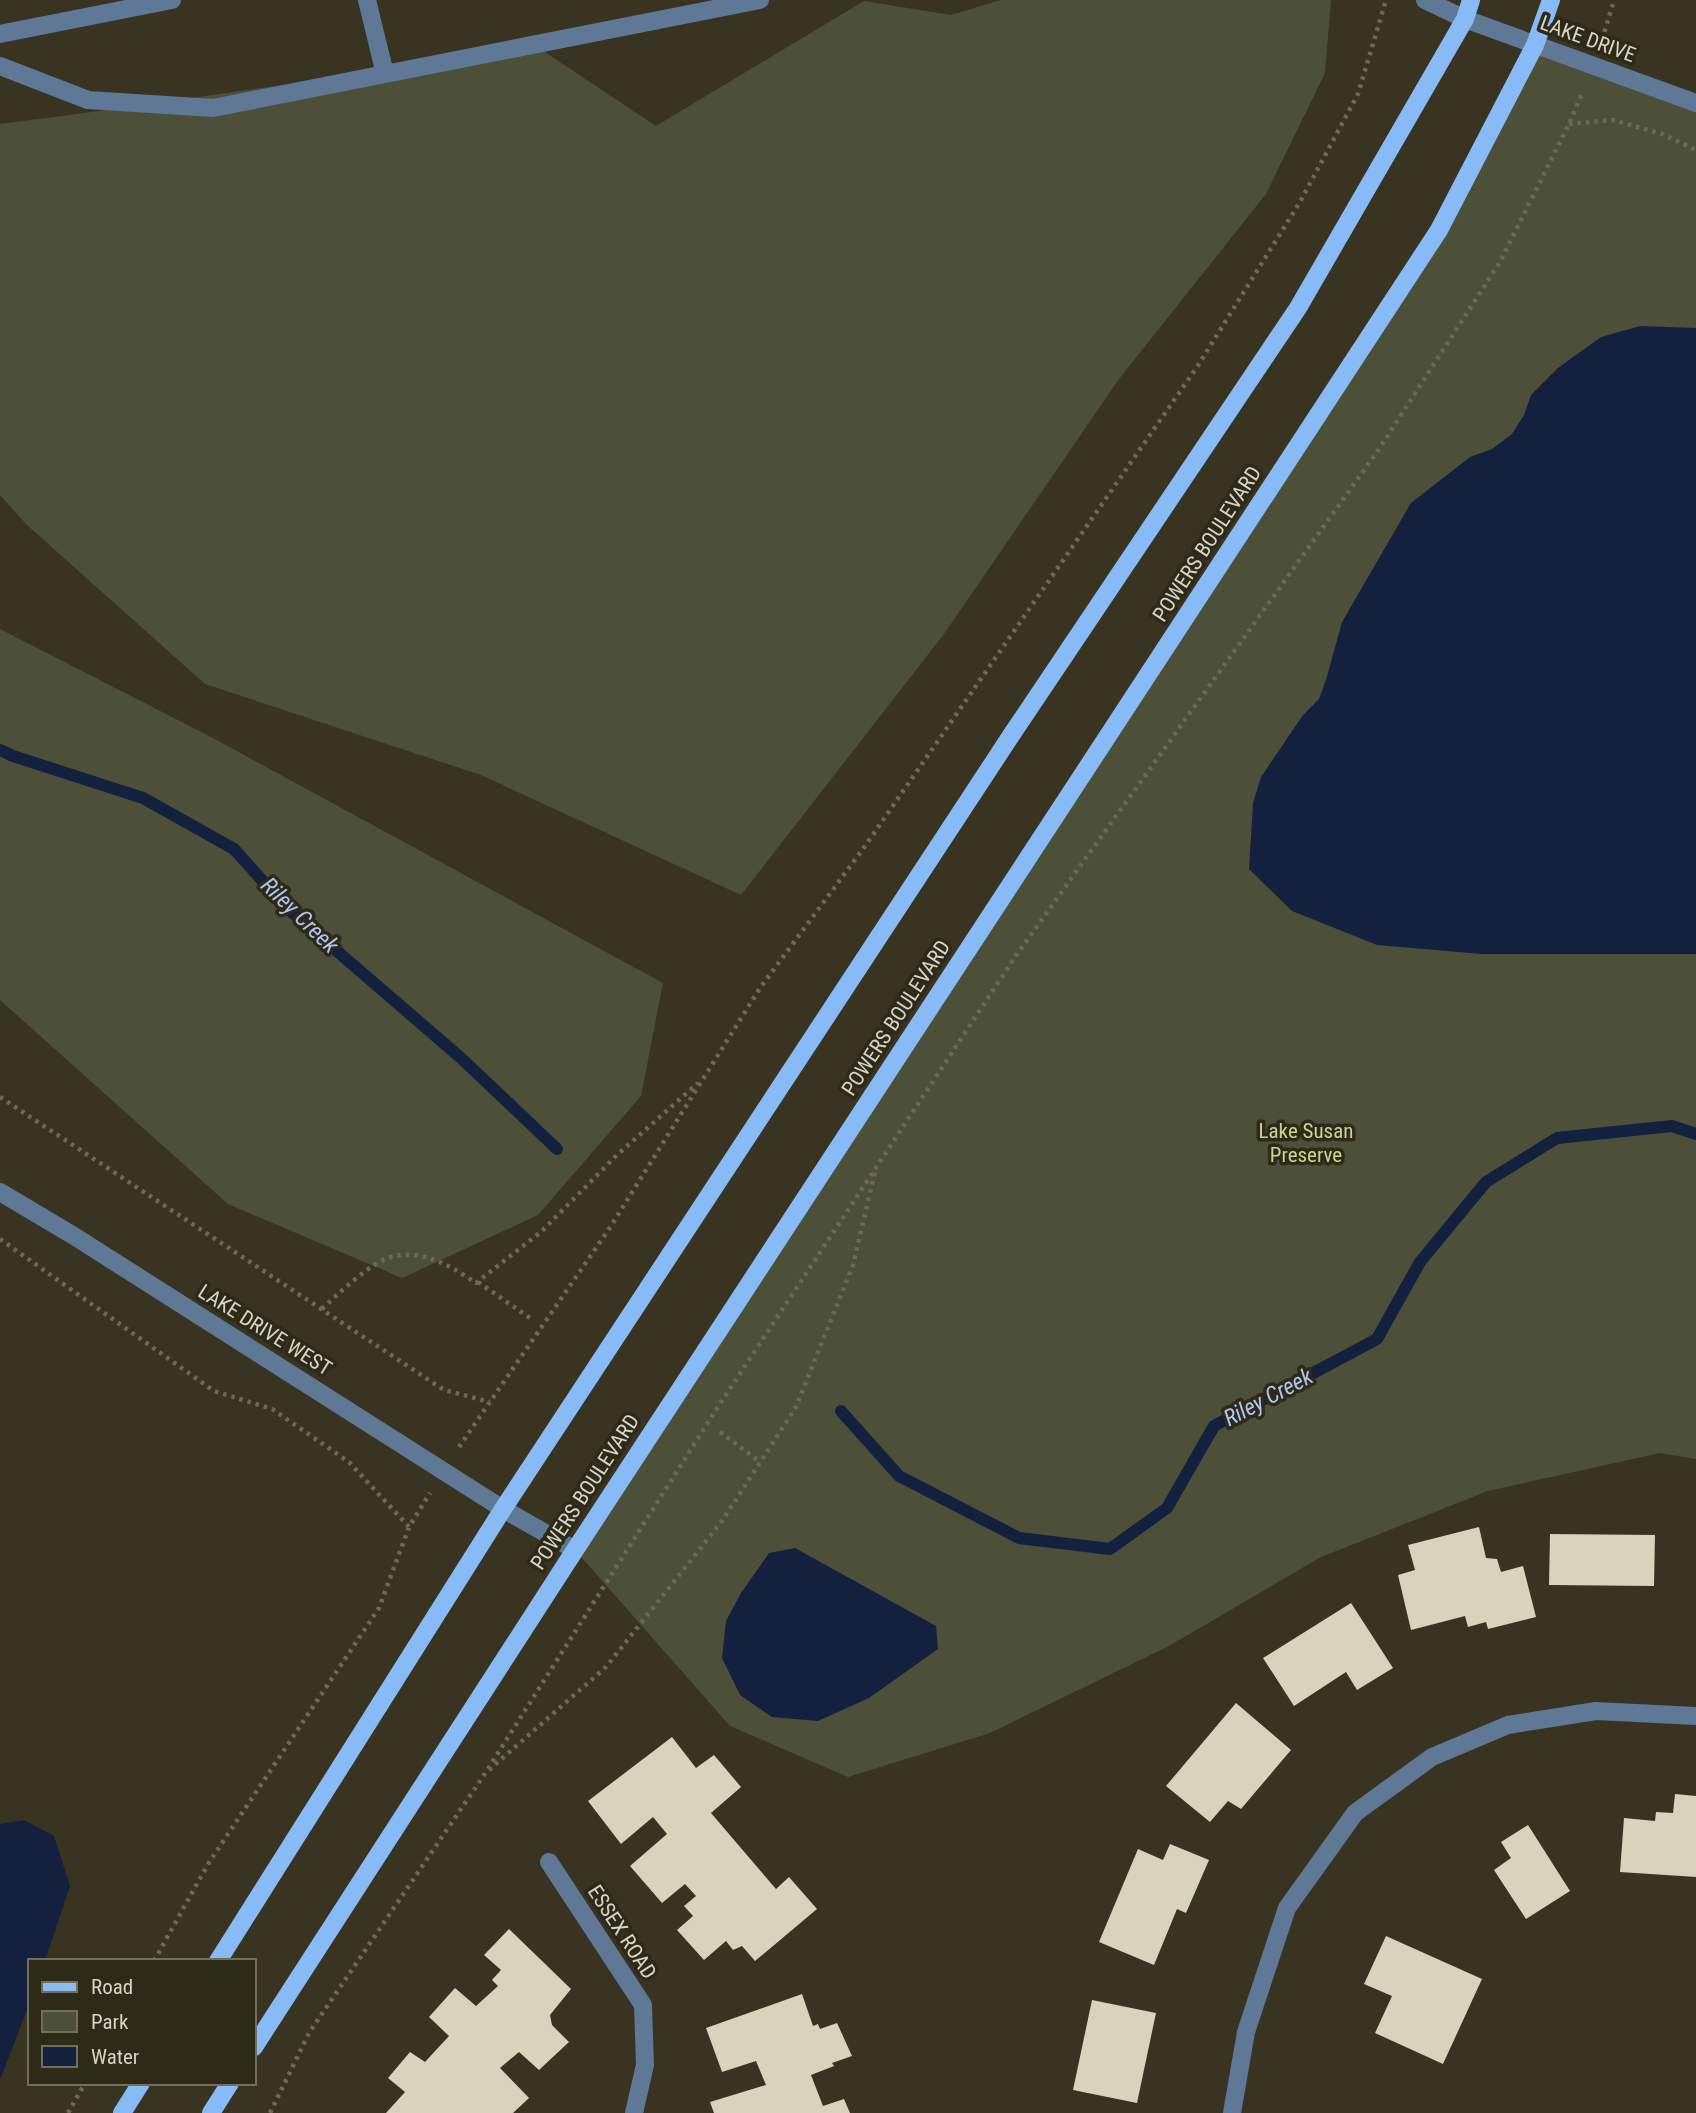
<svg xmlns="http://www.w3.org/2000/svg" width="1696" height="2113" font-family="'Roboto Condensed',sans-serif">
	<rect width="100%" height="100%" fill="#383421"/>
	<!-- green -->
	<path fill="#4c5039" d="M1001,0H1331L1325,73L1266,194L1119,379L944,634L741,895L481,775L205,684L27,525L0,495V124C180,101 359,73 539,48L656,126L864,1L951,15Z
		M1535,45L1696,103V1459L1660,1453L1488,1491L1321,1557L1169,1646L990,1733L848,1777L730,1726L575,1550L1439,230Z
		M0,629L211,737L663,983L641,1096L538,1215L402,1278L228,1204L0,1000Z"/>
	<!-- water -->
	<path fill="#14213e" d="M1640,326L1696,328V954H1481L1377,945L1292,911L1249,869L1253,803L1261,777L1303,715L1319,699L1326,680L1342,622L1411,503L1470,457L1492,449L1512,434L1524,415L1531,395L1558,368L1601,337Z
		M795,1548L936,1626L938,1649L869,1698L818,1721L772,1717L740,1695L722,1658L726,1621L741,1593L769,1553Z
		M24,1820L54,1836L70,1886L45,1961H30V2002L0,2080V1824Z"/>
	<g fill="none" stroke-linecap="round" stroke-linejoin="round">
		<!-- stream -->
		<path stroke="#14213e" stroke-width="12" d="M0,750L13,756L143,798L234,849L287,908L461,1058L557,1149
			M841,1411L899,1476L1019,1538L1110,1549L1167,1508L1214,1426L1377,1339L1420,1262L1486,1182L1557,1138L1672,1126L1696,1134"/>
	</g>
	<!-- building -->
	<path fill="#d8d3bc" d="M1479,1527L1486,1558L1497,1559L1501,1572L1523,1566L1536,1617L1488,1629L1486,1622L1468,1627L1465,1616L1411,1630L1398,1575L1415,1570L1408,1545Z
		M1550,1534L1655,1535L1654,1586L1549,1585Z
		M1351,1603L1393,1668L1357,1690L1346,1672L1294,1706L1263,1658Z
		M1236,1703L1291,1750L1241,1809L1228,1801L1210,1822L1166,1786Z
		M672,1737L696,1768L714,1755L741,1787L711,1813L776,1889L789,1877L817,1909L755,1961L742,1946L733,1950L726,1941L704,1960L677,1930L693,1916L684,1906L696,1896L685,1884L662,1903L630,1866L667,1834L653,1817L621,1844L588,1801Z
		M1675,1794L1696,1796V1877L1620,1872L1624,1818L1655,1821L1656,1812L1673,1813Z
		M1528,1825L1570,1891L1526,1919L1494,1870L1511,1858L1501,1842Z
		M1170,1844L1209,1860L1186,1913L1177,1909L1154,1965L1099,1942L1138,1849L1163,1860Z
		M509,1929L571,1989L550,2015L552,2025L569,2042L539,2070L519,2052L500,2068L529,2098L513,2113H386L405,2092L388,2078L410,2052L425,2062L449,2036L429,2017L455,1988L476,2006L498,1986L492,1980L501,1970L484,1955Z
		M1386,1936L1482,1979L1443,2064L1375,2033L1392,1996L1364,1984Z
		M802,1994L813,2026L818,2024L820,2029L837,2023L852,2056L832,2063L834,2066L811,2075L823,2106L844,2099L850,2113H714L710,2102L766,2085L756,2061L722,2072L706,2028Z
		M1092,2000L1156,2013L1137,2103L1073,2090Z"/>
	<g fill="none" stroke-linecap="round" stroke-linejoin="round">
		<!-- path -->
		<path stroke="#6d6959" stroke-width="4.5" stroke-dasharray="3.5 5" stroke-linecap="butt" d="M1602,40L1614,0
			M1569,124L1613,120L1662,134L1696,150
			M0,1097L444,1390L490,1402
			M0,1239L214,1391L272,1409L349,1462L409,1527
			M478,1282L530,1318
			M322,1309C339,1293 370,1263 391,1257C421,1248 453,1267 476,1283L542,1231L617,1155L698,1083
			M720,1432L760,1462
			M459,1447L609,1229L760,988L863,849L1197,367L1300,202L1358,94L1386,0
			M489,1770L606,1667L722,1521L796,1407L853,1265L875,1172
			M154,1961L208,1864L379,1608L409,1527L430,1493
			M68,2113L85,2083
			M270,2113L309,2033L484,1775L714,1413L1015,957L1377,452L1500,262L1569,124L1583,91"/>
		<!-- minor -->
		<path stroke="#5f7895" stroke-width="18" d="M367,0L385,74
			M1425,0L1465,19L1696,103
			M0,34L172,0
			M0,66L88,100L213,108L760,0
			M0,1192L74,1236L503,1509L575,1550
			M549,1862L643,2005L645,2065L634,2113
			M1232,2113L1246,2032L1287,1908L1355,1813L1432,1757L1508,1725L1596,1711L1696,1716"/>
		<!-- major -->
		<path stroke="#88bbf6" stroke-width="18" d="M218,1961L503,1509L1012,734L1298,308L1465,19L1471,0
			M254,2047L575,1550L1439,230L1535,45L1551,0
			M122,2113L141,2083
			M211,2113L230,2083"/>
	</g>
	<g text-anchor="middle" stroke-width="7" stroke-linejoin="round" paint-order="stroke">
		<!-- street labels -->
		<g font-size="21" fill="#d6d3c8" stroke="#2d2a17">
			<text transform="translate(1588 39) rotate(20)" y="7">LAKE DRIVE</text>
			<text transform="translate(1207 544) rotate(-57)" y="7">POWERS BOULEVARD</text>
			<text transform="translate(896 1018) rotate(-57)" y="7">POWERS BOULEVARD</text>
			<text transform="translate(265 1330) rotate(32)" y="7">LAKE DRIVE WEST</text>
			<text transform="translate(585 1492) rotate(-57)" y="7">POWERS BOULEVARD</text>
			<text transform="translate(622 1932) rotate(57)" y="7">ESSEX ROAD</text>
		</g>
		<!-- park labels -->
		<g font-size="21" fill="#c7d492" stroke="#2d2a17">
			<text x="1306" y="1138">Lake Susan<tspan x="1306" dy="24">Preserve</tspan></text>
		</g>
		<!-- water labels -->
		<g font-size="23" font-style="italic" fill="#afc6f5" stroke="#2d2a17">
			<text transform="translate(300 915) rotate(44)" y="8">Riley Creek</text>
			<text transform="translate(1268 1397) rotate(-28)" y="8">Riley Creek</text>
		</g>
	</g>
	<!-- legend -->
	<rect x="28" y="1959" width="228" height="126" fill="#2d2a17" stroke="#716e5e" stroke-width="2"/>
	<rect x="42" y="1982" width="35" height="10" fill="#88bbf6" stroke="#716e5e" stroke-width="2"/>
	<text x="91" y="1994" font-size="21" fill="#d6d3c8">Road</text>
	<rect x="42" y="2011" width="35" height="21" fill="#4c5039" stroke="#716e5e" stroke-width="2"/>
	<text x="91" y="2029" font-size="21" fill="#d6d3c8">Park</text>
	<rect x="42" y="2046" width="35" height="21" fill="#14213e" stroke="#716e5e" stroke-width="2"/>
	<text x="91" y="2064" font-size="21" fill="#d6d3c8">Water</text>
</svg>
